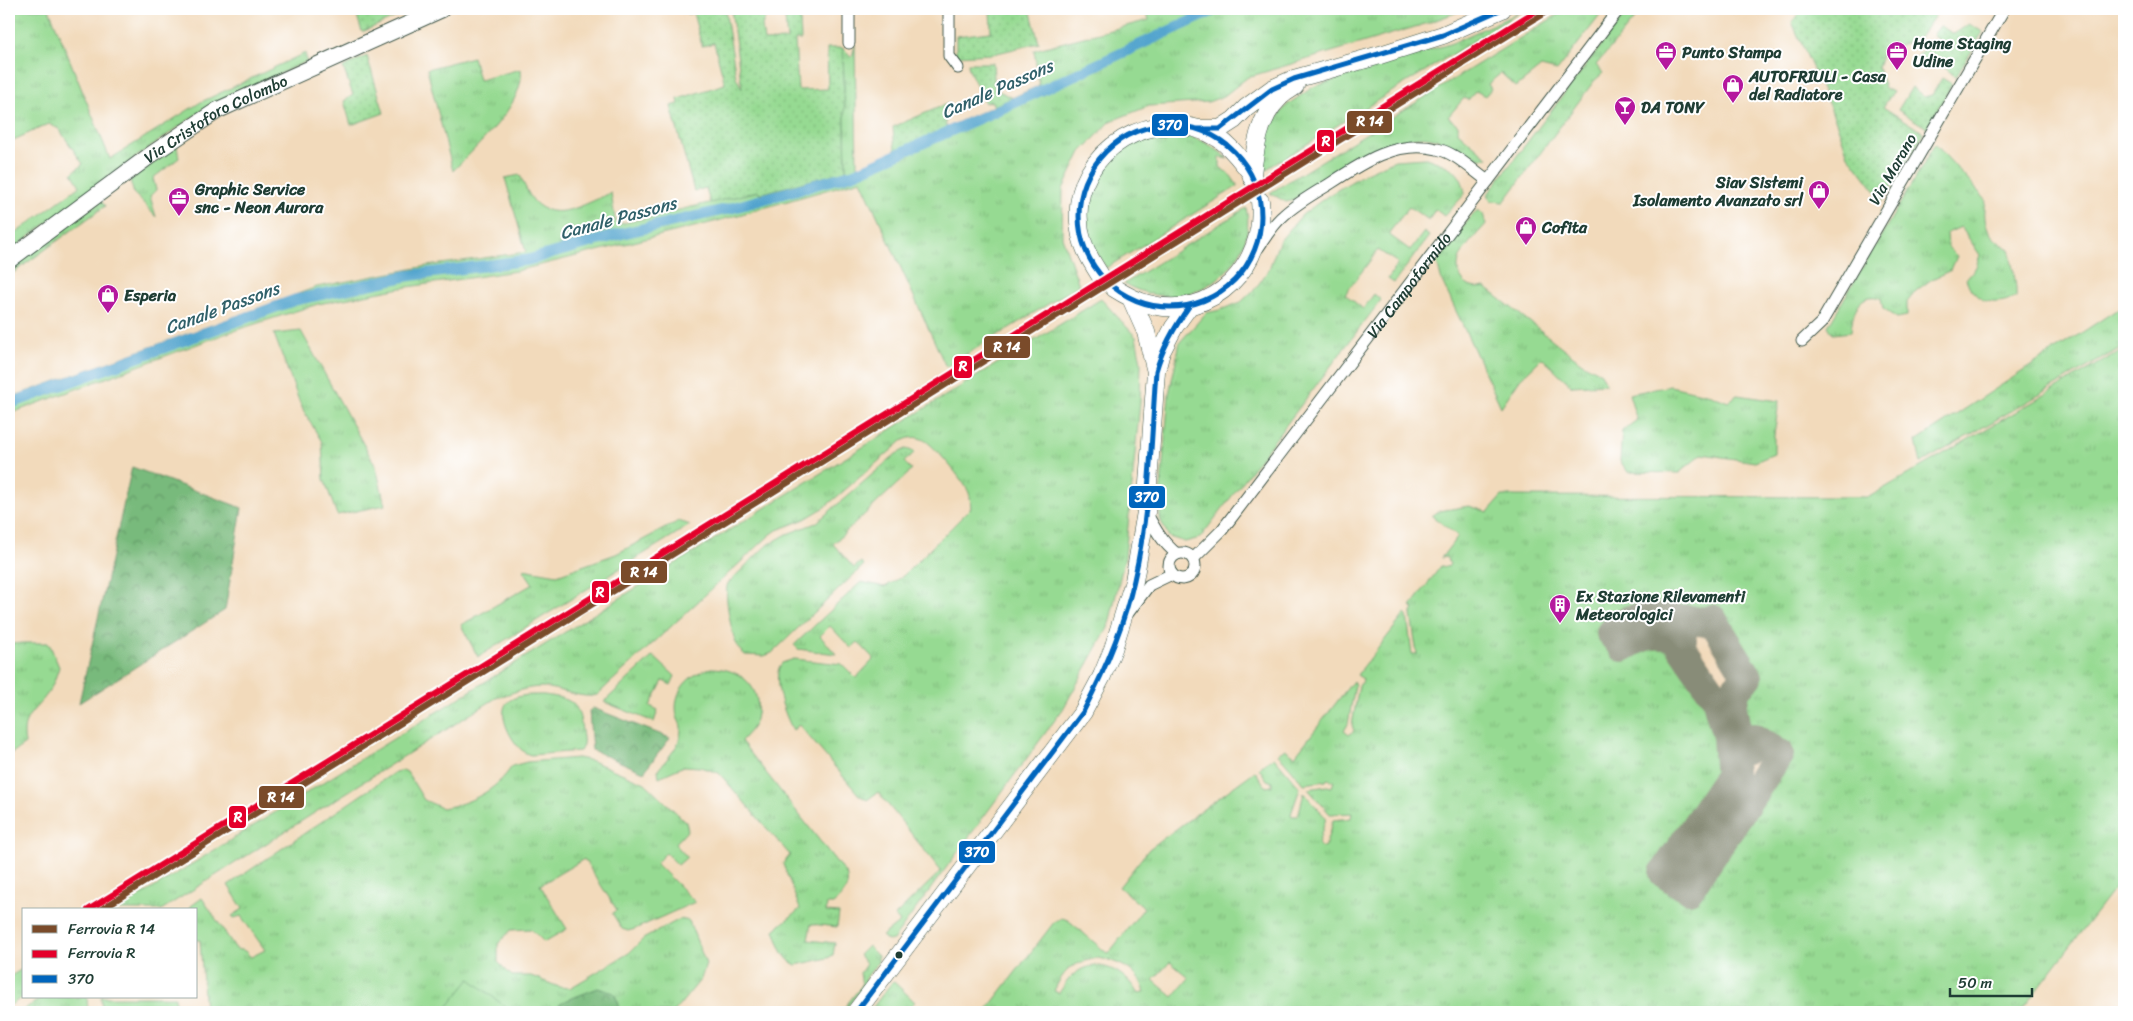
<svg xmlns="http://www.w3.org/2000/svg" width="2133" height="1021" font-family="Sriracha,sans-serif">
	<defs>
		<pattern id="grass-tufts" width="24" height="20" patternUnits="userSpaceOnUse" patternTransform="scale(1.25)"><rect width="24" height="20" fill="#96da92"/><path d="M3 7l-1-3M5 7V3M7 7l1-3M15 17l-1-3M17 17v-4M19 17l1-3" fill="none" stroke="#81bc7e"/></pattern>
		<pattern id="forest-crowns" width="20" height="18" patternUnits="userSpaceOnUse" patternTransform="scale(1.25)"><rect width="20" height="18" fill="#78ba7c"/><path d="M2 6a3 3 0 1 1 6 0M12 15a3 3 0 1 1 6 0" fill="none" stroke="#629866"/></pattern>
		<pattern id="garden-dots" width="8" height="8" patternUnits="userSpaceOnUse" patternTransform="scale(1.25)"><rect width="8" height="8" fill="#96da92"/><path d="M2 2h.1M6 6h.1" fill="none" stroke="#81bc7e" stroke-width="1.8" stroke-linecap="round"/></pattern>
	</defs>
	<rect width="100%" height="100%" fill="#fff"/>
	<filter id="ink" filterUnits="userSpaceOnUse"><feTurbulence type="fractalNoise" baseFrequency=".02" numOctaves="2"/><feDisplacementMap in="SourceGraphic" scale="10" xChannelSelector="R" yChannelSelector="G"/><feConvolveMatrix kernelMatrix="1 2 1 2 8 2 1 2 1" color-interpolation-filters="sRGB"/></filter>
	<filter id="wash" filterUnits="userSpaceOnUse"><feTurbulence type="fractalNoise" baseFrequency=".0096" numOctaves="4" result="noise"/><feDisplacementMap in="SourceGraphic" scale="20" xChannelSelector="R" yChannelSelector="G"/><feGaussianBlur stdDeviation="1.12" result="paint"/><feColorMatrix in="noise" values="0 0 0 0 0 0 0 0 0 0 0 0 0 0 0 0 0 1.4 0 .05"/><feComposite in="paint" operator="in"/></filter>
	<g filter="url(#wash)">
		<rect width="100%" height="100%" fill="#f2dabb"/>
		<!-- grass -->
		<path fill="url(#grass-tufts)" stroke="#5a8c63" fill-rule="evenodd" d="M9,9H49L110,159L201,102L305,53L307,61L204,109L98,184L9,252V238L80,186L72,173L83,164L59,129L49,124L9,142Z
			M1146,9H1195L1196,12L1203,9H1390L1392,16L1428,9H1466L1425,24L1248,77L1224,96L1208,102L1149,106L1111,121L1081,152L1063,189L1062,237L1079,285L946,367L861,180L714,222L516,271L401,288L318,304L230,332L9,414V398L317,287L427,266L526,252L505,178L520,175C524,184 529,198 538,205C559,222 590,201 611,193L616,225L759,191L760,193L846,171L843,48L852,57L855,45L857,168L1038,86L1039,82L1034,50L1149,20Z
			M1567,9H1605L1557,71L1541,67L1516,87L1501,73L1488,84L1491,89L1485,96L1476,91L1468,100L1464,98L1448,117L1458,125V132L1488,158C1466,161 1448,139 1426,137C1386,134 1324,180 1291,201L1286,202L1270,193Z
			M1629,9L1642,10L1596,65L1603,73L1594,81L1504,202L1492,201L1487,195Z
			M1522,11L1265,170L1264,146L1272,124L1287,105L1313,87L1452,43Z
			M473,57L479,80L521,69C526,104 475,147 453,171L427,69Z
			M1154,133C1186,134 1204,137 1228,159L1220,157V167L1231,176L1238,186L1106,268C1082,232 1077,202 1104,166C1108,161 1111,155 1116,151C1125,143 1143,139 1154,133Z
			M1935,144L1986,200C1982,225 1987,237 2010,249C2011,266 2017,280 2016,297C2002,303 1986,306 1974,293C1970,290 1968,283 1966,279L1976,267L1980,255L1961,227L1947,233L1948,247L1957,256L1951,270L1932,279L1917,290L1907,302V316L1897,318L1883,309L1881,298C1858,291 1852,314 1851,332L1833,334L1828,326Z
			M177,146L179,158L153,178L156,190L150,196L156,217C148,209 143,201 134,194L130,180Z
			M1426,158C1447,166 1462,168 1465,194L1444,216L1435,209L1429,220L1409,207L1388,234L1410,250L1424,232L1429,236L1394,283L1388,279L1398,263L1378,250L1345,294L1363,309L1374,294L1381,300L1200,538L1185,542L1169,537L1160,519V498L1169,394L1180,342L1206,313L1220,310L1241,302L1256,288L1269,269L1279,242L1302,215L1329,195L1366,173L1395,160Z
			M101,201L105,206L9,276V266Z
			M1246,208C1257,254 1213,296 1168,296C1152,296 1139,291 1124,284Z
			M1478,210L1483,214L1486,224C1473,240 1447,260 1463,281C1469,288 1477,289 1485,287L1582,363L1601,373L1606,384L1572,386L1542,358L1520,379L1501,407L1442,281L1437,263L1472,215Z
			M1101,299L1136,337L1141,362L1140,402L1125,557L1108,628L1063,709L893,940L888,941L882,936L900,922L895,916L941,871L878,792L867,800L859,795L799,725L793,730C785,716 770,676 782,663L794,659L842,664L856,678L874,659L858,642L851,648L830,626L820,636L836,654L798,649L794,645L861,582L885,587L903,576L971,508C970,504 971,497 969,493C966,483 933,444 924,440C916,436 909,437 902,441L825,507L805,519L777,530L770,535L597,695C584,700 558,688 542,687C526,687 512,693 496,698L161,910H118Z
			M2124,305V346L1921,463L1916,441Z
			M301,331L376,467L385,505L337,515L324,479L322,442L301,406L274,334Z
			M2124,349V876L2020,1012H1074L1076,1009V1005L1074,1011H1071L1068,1005L1071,1012H985L1055,921L1062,918L1068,920L1108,954L1144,908L1119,887L1149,849L1255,771L1266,787L1272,786V782L1267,780L1259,768L1274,757L1300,788L1291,814L1292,816H1298L1304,793L1326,818L1318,844L1322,848L1325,847L1333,820L1351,818L1352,813L1330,814L1308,789L1327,786L1332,787L1334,781L1328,779L1326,781L1304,784L1278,754L1285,749L1295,756L1353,681L1355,685L1348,724L1344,731L1349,735L1354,731L1352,725L1359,685L1362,683L1363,679L1357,675L1405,614L1407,616L1412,654H1417L1411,615L1414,609L1411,606L1441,566L1448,567L1450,564L1446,557L1441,558L1458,536L1432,516L1439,511L1469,506L1488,512L1502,496L1869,497ZM1651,616L1708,622L1712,619L1748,676L1736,688L1732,707L1739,744L1746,750L1754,738L1778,754L1689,889L1665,872L1733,770L1729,766L1727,737L1716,697L1678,642L1682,639C1657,631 1644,634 1623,647L1611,633L1630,620ZM1097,958C1118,961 1138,969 1145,992L1137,993C1127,972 1098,957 1077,972C1069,977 1064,986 1059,993L1054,991C1065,968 1072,964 1097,958ZM1170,962L1189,978L1173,997L1153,980Z
			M1670,386L1711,395L1728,402L1737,395L1779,401L1774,435V454L1755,462L1702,454L1679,473L1628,472L1620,461L1622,431L1637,420L1629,394Z
			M906,449L915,452L904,462L912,470L833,544L854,568L861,562L864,565L772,653L764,656L745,655C742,652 739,650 737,646C732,634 723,594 728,583L766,546L787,534L816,523L896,454Z
			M679,521L690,525L478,657L461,625L533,584L523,569L557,575L616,554Z
			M24,643H49L59,667C56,676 53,686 48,693C35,712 20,715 25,744L9,755V644Z
			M653,656L675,676L671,685L663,681L650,706L658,710L654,722L604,702Z
			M711,668C740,668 764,687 756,719C754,728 747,734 741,741L846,874C851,886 843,896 833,904H827L826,912L839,913L837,927L811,924L808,940L835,943L833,955L828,958L796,965C782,959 779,943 774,930L800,909L783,864L790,855L719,773L700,767L684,766L659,777L658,770C667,758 681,746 681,730C682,725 678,721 677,716C672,691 689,674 711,668Z
			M544,695C573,699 579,702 582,731C583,738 585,744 580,751L531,755C516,753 493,712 509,701C518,694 534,695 544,695Z
			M578,758L592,761L645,783L686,822L688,830L675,844L687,857L678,865L666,853L656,863L695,902L635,929L628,931L622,929L612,913L617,910L584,859L540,885L567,929L544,942L531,929L511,930L498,944V962L512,976H531L559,987L570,988L629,953L643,939L680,919L689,921L706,964L701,979L674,1012H205L200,940H196V910H190L191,906L202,898L236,949L245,951L251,957L265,950L241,916L234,918L232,916L243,909L228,885L395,772L403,770L407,772L424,800L442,808C470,804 497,790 512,766L527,762Z
			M868,946L878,956V962L865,979L866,983L844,1012H841L862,985L860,973L866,964L859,955Z
			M24,968V996L9,1006V977Z
			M893,981L915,1002L910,1007L916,1012H869Z
			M43,997H87L88,1012H20Z
			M101,997H175L176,1012H102Z"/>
		<!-- forest -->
		<path fill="url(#forest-crowns)" stroke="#4c7c58" d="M132,467L242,508L225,610L79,703Z
			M593,708L670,738L644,772L592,750L589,711Z
			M598,988L614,993L619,1004L618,1012H554L562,1002Z"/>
		<!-- garden -->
		<path fill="url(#garden-dots)" stroke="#5a8c63" d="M355,9H414L362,32Z
			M686,9H725L736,77L742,89L731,9H768L762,26L764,41L787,40L785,18L800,17L801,40H795L798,90L828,89L827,48H843L846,171L759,194L758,191L710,203L706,188L694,191L671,106L679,104L678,99L725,84L714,43L702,46L693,13L687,14Z
			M990,9H1030L1039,43L993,54L956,56V36L991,32Z
			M1802,9H1940L1918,39L1883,52L1878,68L1885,88L1893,92L1883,107L1924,133L1883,201L1848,155L1835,119L1792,22Z
			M1969,24L1983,32L1956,77L1930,55L1923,64L1916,59L1925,47L1932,51L1940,41L1933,35L1940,26L1954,34Z
			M367,56L384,113L351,125L344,101L353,95L343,67Z
			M968,63H993L995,92H1001L1012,98L994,106L991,101L985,103L969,70Z
			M1942,78L1952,84L1927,128L1898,110L1912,87L1924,97L1932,95Z
			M949,103L945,108L946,128L895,151L893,127Z"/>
		<!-- pitch -->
		<path fill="#96da92" stroke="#5a8c63" d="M470,979L512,1012H443Z"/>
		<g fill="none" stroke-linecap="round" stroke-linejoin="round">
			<!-- canal -->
			<path stroke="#53a4ce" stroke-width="11" d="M9,404L295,300L407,276L528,260L624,233L728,209L853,174L1016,102L1217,9"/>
			<!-- taxiway -->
			<path stroke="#888c78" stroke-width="30" d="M1651,616L1708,622L1712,619L1748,677L1736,688L1732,707L1739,744L1746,750L1754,738L1779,754L1689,889L1664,873L1733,770L1729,766L1727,737L1716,697L1678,642L1682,639C1657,631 1644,634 1623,647L1611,633L1630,620Z"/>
		</g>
	</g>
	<g filter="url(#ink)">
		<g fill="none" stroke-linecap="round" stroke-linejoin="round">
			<!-- primary-tunnel -->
			<path stroke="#c8bba0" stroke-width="18" stroke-dasharray="18 9" stroke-linecap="butt" d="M1252,178L1260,201"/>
			<!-- street casing -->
			<g stroke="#3f5548" stroke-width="13">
				<g id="street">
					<path d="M949,9V56L958,68"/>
					<path d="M849,43V9"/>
					<path d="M1258,248C1266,236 1273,224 1284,215C1297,203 1313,194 1328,185C1360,164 1396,139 1437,149C1456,153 1472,170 1488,181"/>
					<path d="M1802,341L1821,323L2004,9"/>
					<path d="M1146,512C1155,529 1162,542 1177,554"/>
					<circle cx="1182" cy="566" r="13"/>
					<path id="s1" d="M1193,559L1222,530L1619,9"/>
					<path d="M1128,613L1149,585L1172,574"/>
				</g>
			</g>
			<!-- secondary casing -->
			<g stroke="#3f5548" stroke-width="18">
				<g id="secondary">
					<path id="s2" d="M9,260L152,154L218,110L442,9"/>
				</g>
			</g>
			<!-- primary casing -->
			<g stroke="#3f5548" stroke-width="19">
				<path id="primary" d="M1197,129H1220L1234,120L1246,108L1272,89L1294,79L1380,55L1443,35L1502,9
					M1252,174C1255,148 1259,117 1279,98C1283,93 1290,90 1295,86
					M1100,275C1089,258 1080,242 1079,222C1072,150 1157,101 1218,138C1232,147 1241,161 1252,174V178
					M1114,288C1125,295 1136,301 1148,304C1213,322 1267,264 1260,201
					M1131,298L1146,332L1155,368
					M856,1012L1083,712L1102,676L1113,649L1134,581L1146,512L1156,371L1161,352L1174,327L1190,305"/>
			</g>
			<!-- street -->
			<use href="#street" stroke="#fff" stroke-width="11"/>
			<!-- secondary -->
			<use href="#secondary" stroke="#fff" stroke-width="16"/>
			<!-- primary -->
			<use href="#primary" stroke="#fff" stroke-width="18"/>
			<!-- bus-1 casing -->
			<g stroke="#fff" stroke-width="9">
				<path id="bus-1" d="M1079 216a91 91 0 1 1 182 0a91 91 0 1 1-182 0Z
					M1197,129H1220L1272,89L1294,79L1443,35L1502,9
					M856,1012L1083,712C1105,670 1124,627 1134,580C1150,512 1151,441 1156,371C1163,346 1175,326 1190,305"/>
			</g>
			<!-- bus-1 -->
			<use href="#bus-1" stroke="#0065bd" stroke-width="5"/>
			<!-- rail-1 casing -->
			<g stroke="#fff" stroke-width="10">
				<path id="rail-1" d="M100,910L1551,9"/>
			</g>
			<!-- rail-2 casing -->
			<g stroke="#fff" stroke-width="10">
				<path id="rail-2" d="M88,910L1539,9"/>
			</g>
			<!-- rail-1 -->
			<use href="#rail-1" stroke="#7a4b2a" stroke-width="6"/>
			<!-- rail-2 -->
			<use href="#rail-2" stroke="#e4002b" stroke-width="6"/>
		</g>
	</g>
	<!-- icons -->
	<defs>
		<g id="office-pin" transform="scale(1.125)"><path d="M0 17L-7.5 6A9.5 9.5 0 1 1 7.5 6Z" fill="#b5179e" stroke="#fff"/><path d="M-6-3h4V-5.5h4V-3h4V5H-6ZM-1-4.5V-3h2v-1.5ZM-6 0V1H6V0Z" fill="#fff"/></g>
		<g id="shop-pin" transform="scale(1.125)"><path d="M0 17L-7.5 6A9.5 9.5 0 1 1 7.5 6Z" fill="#b5179e" stroke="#fff"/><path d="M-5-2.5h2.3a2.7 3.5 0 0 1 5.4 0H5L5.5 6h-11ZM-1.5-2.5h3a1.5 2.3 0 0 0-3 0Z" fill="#fff"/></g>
		<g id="bar-pin" transform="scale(1.125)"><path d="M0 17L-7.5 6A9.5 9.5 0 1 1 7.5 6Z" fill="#b5179e" stroke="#fff"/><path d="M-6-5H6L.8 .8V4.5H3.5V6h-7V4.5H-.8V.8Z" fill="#fff"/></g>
		<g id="building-pin" transform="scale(1.125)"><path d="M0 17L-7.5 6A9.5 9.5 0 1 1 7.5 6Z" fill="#b5179e" stroke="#fff"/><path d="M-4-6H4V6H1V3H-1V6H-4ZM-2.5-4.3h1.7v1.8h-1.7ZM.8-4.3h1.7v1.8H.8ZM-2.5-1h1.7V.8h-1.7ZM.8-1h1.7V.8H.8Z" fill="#fff"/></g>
	</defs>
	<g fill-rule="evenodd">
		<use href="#office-pin" x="1666" y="52"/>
		<use href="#office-pin" x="1897" y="52"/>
		<use href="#shop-pin" x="1733" y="85"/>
		<use href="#bar-pin" x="1625" y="107"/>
		<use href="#shop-pin" x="1819" y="191"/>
		<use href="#office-pin" x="179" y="198"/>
		<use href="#shop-pin" x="1526" y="227"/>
		<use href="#shop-pin" x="108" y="295"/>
		<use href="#building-pin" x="1560" y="605"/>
	</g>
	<!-- markers -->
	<circle fill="#1f3d34" stroke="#fff" stroke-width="2" cx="899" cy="955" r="4.5"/>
	<g text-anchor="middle" stroke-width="4" stroke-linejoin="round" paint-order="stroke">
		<!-- poi labels -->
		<g font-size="16" font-weight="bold" fill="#1f3d34" stroke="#fff" text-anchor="start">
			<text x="1913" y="49">Home Staging<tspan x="1913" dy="18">Udine</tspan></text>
			<text x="1682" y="58">Punto Stampa</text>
			<text x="1749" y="82">AUTOFRIULI - Casa<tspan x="1749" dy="18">del Radiatore</tspan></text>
			<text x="1641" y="113">DA TONY</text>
			<text x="1803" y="188" text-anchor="end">Siav Sistemi<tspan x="1803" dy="18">Isolamento Avanzato srl</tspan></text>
			<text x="195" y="195">Graphic Service<tspan x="195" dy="18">snc - Neon Aurora</tspan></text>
			<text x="1542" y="233">Cofita</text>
			<text x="124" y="301">Esperia</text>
			<text x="1576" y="602">Ex Stazione Rilevamenti<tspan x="1576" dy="18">Meteorologici</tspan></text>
		</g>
		<!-- street labels -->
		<g font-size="16" fill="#1f3d34" stroke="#fff">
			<text dy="6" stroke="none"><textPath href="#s2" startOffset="251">Via Cristoforo Colombo</textPath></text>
			<text transform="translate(1892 169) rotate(-60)" y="6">Via Marano</text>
			<text dy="6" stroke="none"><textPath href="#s1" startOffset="349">Via Campoformido</textPath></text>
		</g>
		<!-- water labels -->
		<g font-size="18" font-style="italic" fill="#31616a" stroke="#fff">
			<text transform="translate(997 89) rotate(-24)" y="6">Canale Passons</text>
			<text transform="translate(618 218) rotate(-15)" y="6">Canale Passons</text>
			<text transform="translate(222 308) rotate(-20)" y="6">Canale Passons</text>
		</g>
	</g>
	<g stroke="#fff" stroke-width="2">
		<rect x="1346" y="110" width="47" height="24" rx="5" fill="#7a4b2a"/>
		<rect x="1151" y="113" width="38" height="24" rx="5" fill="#0065bd"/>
		<rect x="1316" y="129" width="19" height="24" rx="5" fill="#e4002b"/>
		<rect x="983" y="335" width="48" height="24" rx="5" fill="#7a4b2a"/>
		<rect x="953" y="355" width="20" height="24" rx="5" fill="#e4002b"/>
		<rect x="1128" y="485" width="38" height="24" rx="5" fill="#0065bd"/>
		<rect x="620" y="560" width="48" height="24" rx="5" fill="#7a4b2a"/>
		<rect x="591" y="580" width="19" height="24" rx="5" fill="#e4002b"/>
		<rect x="258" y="785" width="47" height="24" rx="5" fill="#7a4b2a"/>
		<rect x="228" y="805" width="19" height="24" rx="5" fill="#e4002b"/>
		<rect x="958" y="840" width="38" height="24" rx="5" fill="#0065bd"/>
	</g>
	<g font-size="14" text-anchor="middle" font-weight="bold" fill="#fff">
		<text x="1370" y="126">R 14</text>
		<text x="1170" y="130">370</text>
		<text x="1326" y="146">R</text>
		<text x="1007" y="352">R 14</text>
		<text x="963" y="371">R</text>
		<text x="1147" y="502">370</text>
		<text x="644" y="577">R 14</text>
		<text x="600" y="597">R</text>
		<text x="281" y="802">R 14</text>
		<text x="238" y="822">R</text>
		<text x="977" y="857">370</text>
	</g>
	<!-- margin -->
	<rect width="2133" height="1021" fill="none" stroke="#fff" stroke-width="30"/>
	<!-- legend -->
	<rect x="22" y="908" width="175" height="90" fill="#ffffff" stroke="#a5b1ae"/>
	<rect x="32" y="925" width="25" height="8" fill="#7a4b2a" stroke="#a5b1ae"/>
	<text x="68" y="934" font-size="15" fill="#1f3d34">Ferrovia R 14</text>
	<rect x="32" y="950" width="25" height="8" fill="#e4002b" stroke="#a5b1ae"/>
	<text x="68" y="958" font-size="15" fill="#1f3d34">Ferrovia R</text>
	<rect x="32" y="975" width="25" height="8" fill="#0065bd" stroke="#a5b1ae"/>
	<text x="68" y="984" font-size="15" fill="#1f3d34">370</text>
	<!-- scale -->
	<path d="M1950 988v8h82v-8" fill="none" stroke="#1f3d34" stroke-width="2.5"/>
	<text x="1958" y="988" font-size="15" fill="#1f3d34" stroke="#ffffff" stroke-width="4" paint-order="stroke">50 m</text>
</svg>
